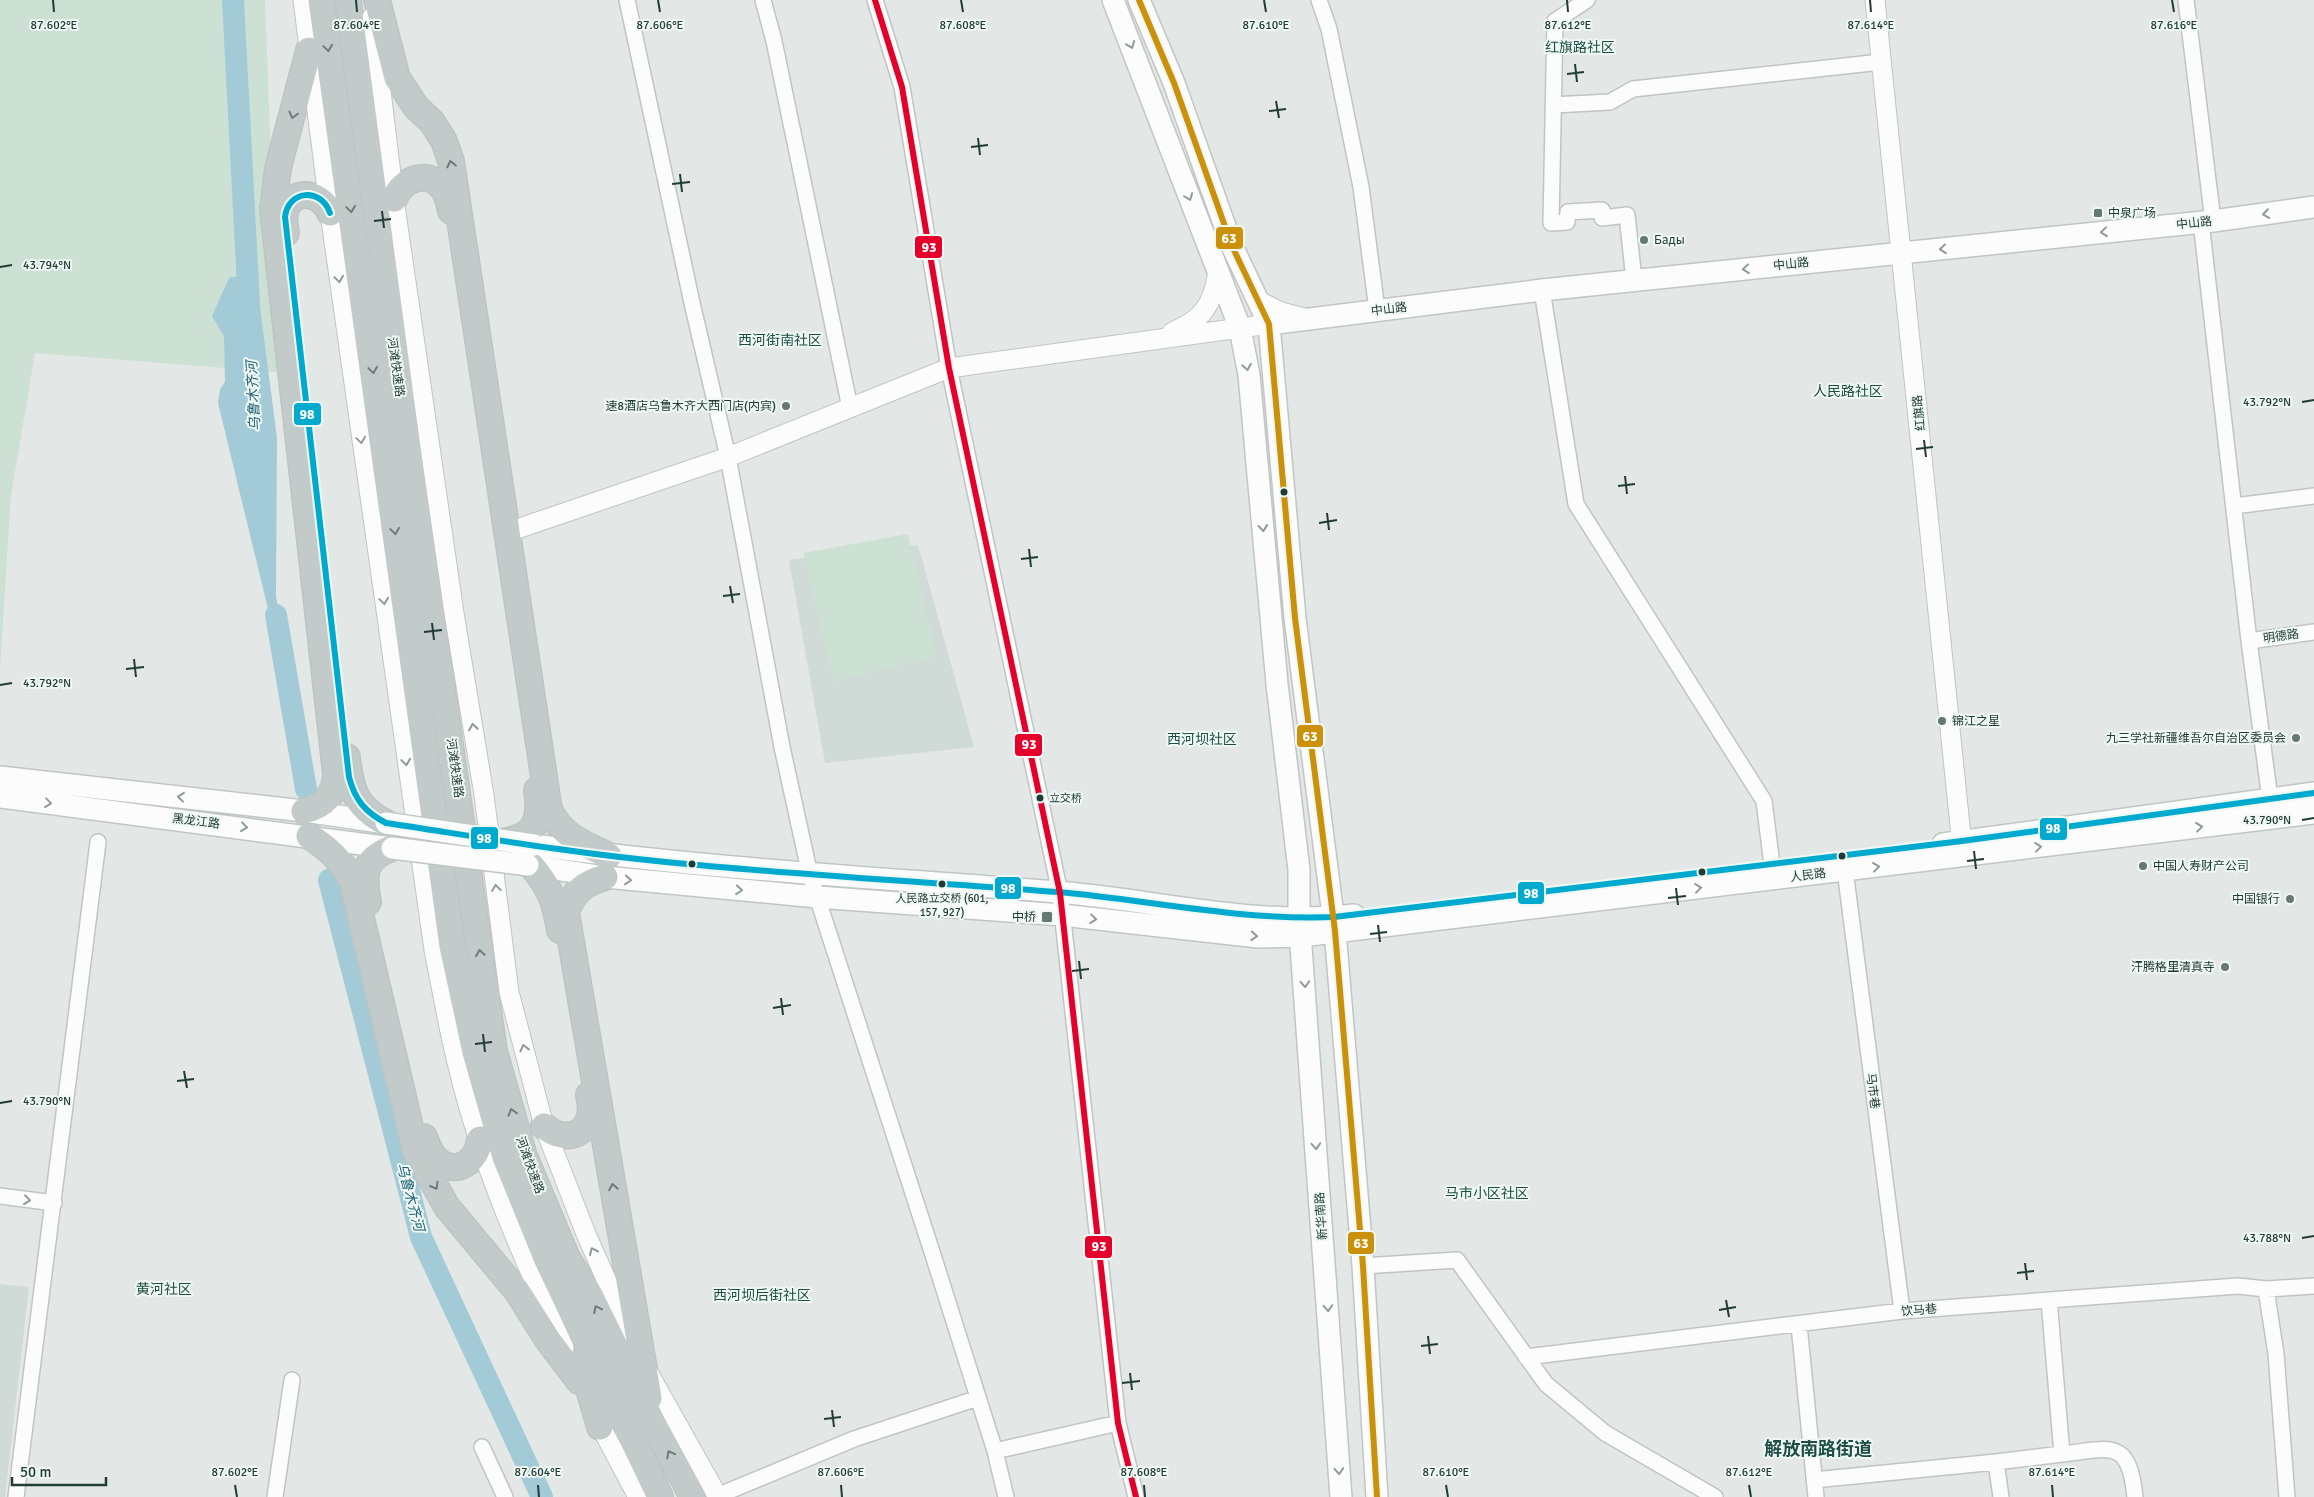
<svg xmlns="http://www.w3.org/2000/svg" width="2314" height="1497" font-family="Signika,'Noto Sans SC',sans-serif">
	<rect width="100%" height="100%" fill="#e3e8e6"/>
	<!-- built -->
	<path fill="#d0dad6" d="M918,545L974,747L825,763L789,560Z
		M0,1284L29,1287L5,1497H0Z"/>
	<!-- green -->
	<path fill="#cce1d4" d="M0,0H265L270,135L286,373L35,353L11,495L0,671Z
		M908,534L937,657L834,682L803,553Z"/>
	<!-- water -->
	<path fill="#a3cbd7" d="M248,274L256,276L277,438L276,597L287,645L277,646L218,403L220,389L225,382L224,336L212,316L229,278Z"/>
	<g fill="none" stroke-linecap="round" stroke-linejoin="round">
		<!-- river -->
		<path stroke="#a3cbd7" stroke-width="22" d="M233,0L249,305
			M276,615L306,789
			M329,880L421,1237L542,1497"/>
		<!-- minor casing -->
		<g stroke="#c0c5c3" stroke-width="18">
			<path id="minor" d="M627,0L692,303L728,457L782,747L810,875L933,1255L995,1451L1006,1497
				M763,0L774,41L850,408
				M875,0L902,87L949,368L1060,893L1118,1423L1136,1497
				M1319,0L1329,29L1361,187L1377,310
				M1587,0L1555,21L1551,223L1567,222L1568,212L1602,210V218L1627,215L1634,280
				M2186,0L2213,221
				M1553,105L1610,102L1633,89L1881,62
				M2201,222L2249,641L2270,799
				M1542,290L1576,504L1764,801L1772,865
				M2234,506L2314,496
				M2249,641L2314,632
				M1845,870L1902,1311
				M0,1196L54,1203
				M1363,1266L1457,1260L1546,1384L1605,1433L1715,1497
				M2266,1289L2276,1354L2287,1497
				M1799,1325L1816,1497
				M1526,1357L1902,1311L2238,1286L2266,1289L2314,1286
				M482,1447L505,1497
				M995,1451L1118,1423
				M2062,1454C2110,1449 2129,1437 2135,1497
				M1996,1462L2062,1454L2049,1300
				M1814,1480L1996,1462L2001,1497
				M717,1496L854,1439L978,1398
				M16,1497L98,842
				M275,1497L292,1380"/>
		</g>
		<!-- tertiary casing -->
		<g stroke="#c0c5c3" stroke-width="21">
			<path id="tertiary" d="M303,0L330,213L434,950C442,989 448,1028 458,1066C481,1164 523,1257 564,1348
				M1875,0L1963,855
				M372,17L394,199L454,613L484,795L509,992L544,1126L586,1234L633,1340
				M1259,301L1281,312L1304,318
				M1172,332C1203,320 1213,304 1218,272
				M511,531L728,457L949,368L1269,324
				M649,1374L718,1497
				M595,1416L638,1497"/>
		</g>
		<!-- secondary casing -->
		<g stroke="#bfc6c4" stroke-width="24">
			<path id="secondary" d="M1113,0L1240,328L1249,375L1277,684L1299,870V919L1341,1497
				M1139,0L1174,83L1232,246L1269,324L1295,618L1335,931L1363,1266L1377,1497
				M1269,324L1542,290L2213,221L2314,207
				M0,777L304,811L386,823
				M0,797L392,848
				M1943,844L2314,793
				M534,845C708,869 882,878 1057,892C1157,900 1254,927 1354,915
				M528,865L605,877L817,897L1062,915L1258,937L1302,936L2314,813"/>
		</g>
		<!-- trunk casing -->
		<g stroke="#bcc5c3" stroke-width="28">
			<path id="trunk" d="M321,0L452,946L475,1052L505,1157L547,1260L660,1497
				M348,0L413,486L494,1051L524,1156L567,1258L590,1295L654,1425L693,1497
				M377,0L397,78L416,107L432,122L444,141L451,161L549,810C563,837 582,843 609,856
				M394,199C402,179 429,168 443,189C448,195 449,204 451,211
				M286,233C285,225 283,216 286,209C295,186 323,194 330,213
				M347,757C351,790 355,807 386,823
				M304,811C325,806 335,795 336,774L273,210L278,168L309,50
				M309,836C329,848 340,860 352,879L416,1152L447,1207L517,1291L548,1340L579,1381
				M506,841C537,836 541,818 537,790
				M531,865C550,887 555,901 560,930
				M605,877C584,883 574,891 566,912L649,1398
				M368,902C363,875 363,858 392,848
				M544,1126C559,1141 586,1139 590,1115C592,1108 590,1101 589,1095
				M424,1137C428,1146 431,1156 438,1161C457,1177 478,1160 480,1139
				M581,1362L600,1427"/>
		</g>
		<!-- minor -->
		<use href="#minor" stroke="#fbfcfb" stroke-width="15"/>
		<!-- tertiary -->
		<use href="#tertiary" stroke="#fbfcfb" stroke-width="19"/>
		<!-- secondary -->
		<use href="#secondary" stroke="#fbfcfb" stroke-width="21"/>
		<!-- trunk -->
		<use href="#trunk" stroke="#c3cbca" stroke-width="25"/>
		<!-- secondary-bridge casing -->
		<g stroke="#bfc6c4" stroke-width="24" stroke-linecap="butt">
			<path id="secondary-bridge" d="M386,823L534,845
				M392,848L528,865"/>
		</g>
		<!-- secondary-bridge -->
		<use href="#secondary-bridge" stroke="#fbfcfb" stroke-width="21"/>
		<!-- bus-1 casing -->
		<g stroke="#f0f8f4" stroke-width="10">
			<path id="bus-1" d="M330,213C321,187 288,190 285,217L349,777C355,800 365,812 386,823C479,837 572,853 666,862C796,875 927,882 1058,892C1150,900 1241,921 1334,917L1962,841L2314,793"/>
		</g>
		<!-- bus-2 casing -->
		<g stroke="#f0f8f4" stroke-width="10">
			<path id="bus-2" d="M1139,0L1174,83L1232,246L1269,324L1295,618L1335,931L1363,1266L1377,1497"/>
		</g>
		<!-- bus-3 casing -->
		<g stroke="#f0f8f4" stroke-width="10">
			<path id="bus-3" d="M875,0L902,87L949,368L1060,893L1118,1423L1136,1497"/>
		</g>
		<!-- bus-1 -->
		<use href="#bus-1" stroke="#00a9ce" stroke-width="6"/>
		<!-- bus-2 -->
		<use href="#bus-2" stroke="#cc910b" stroke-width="6"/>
		<!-- bus-3 -->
		<use href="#bus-3" stroke="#e4002b" stroke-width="6"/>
	</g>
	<!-- one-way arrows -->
	<defs><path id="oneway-chevron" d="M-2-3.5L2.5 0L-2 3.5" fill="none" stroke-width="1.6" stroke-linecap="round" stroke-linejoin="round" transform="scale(1.25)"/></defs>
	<g stroke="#8e9c98">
		<use href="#oneway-chevron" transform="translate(1131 45) rotate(68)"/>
		<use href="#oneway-chevron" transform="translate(1189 197) rotate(69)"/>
		<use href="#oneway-chevron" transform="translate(2266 214) rotate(172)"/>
		<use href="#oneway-chevron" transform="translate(2104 232) rotate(174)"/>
		<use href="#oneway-chevron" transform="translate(1943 249) rotate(174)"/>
		<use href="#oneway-chevron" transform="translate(1746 269) rotate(174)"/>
		<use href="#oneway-chevron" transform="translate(339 279) rotate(82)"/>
		<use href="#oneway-chevron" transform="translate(1247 367) rotate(80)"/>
		<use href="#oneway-chevron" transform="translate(361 440) rotate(82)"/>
		<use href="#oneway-chevron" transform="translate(1263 528) rotate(85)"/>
		<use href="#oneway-chevron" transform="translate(384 601) rotate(82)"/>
		<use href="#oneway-chevron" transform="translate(473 727) rotate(-99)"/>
		<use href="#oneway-chevron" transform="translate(406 762) rotate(82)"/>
		<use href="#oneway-chevron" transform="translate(181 797) rotate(-174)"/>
		<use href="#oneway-chevron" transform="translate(48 803) rotate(7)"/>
		<use href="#oneway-chevron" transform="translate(244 827) rotate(7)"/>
		<use href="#oneway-chevron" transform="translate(2199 827) rotate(-7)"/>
		<use href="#oneway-chevron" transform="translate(2038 847) rotate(-7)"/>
		<use href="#oneway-chevron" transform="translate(1876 867) rotate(-7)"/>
		<use href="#oneway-chevron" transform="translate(628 880) rotate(5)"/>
		<use href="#oneway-chevron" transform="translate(496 888) rotate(-97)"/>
		<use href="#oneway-chevron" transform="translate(1698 888) rotate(-7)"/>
		<use href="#oneway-chevron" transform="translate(739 890) rotate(5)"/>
		<use href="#oneway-chevron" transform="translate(1093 919) rotate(6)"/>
		<use href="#oneway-chevron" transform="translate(1254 936) rotate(4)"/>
		<use href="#oneway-chevron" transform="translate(1305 984) rotate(86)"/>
		<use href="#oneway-chevron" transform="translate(524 1048) rotate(-104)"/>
		<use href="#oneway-chevron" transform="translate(1316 1146) rotate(86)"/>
		<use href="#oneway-chevron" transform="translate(27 1200) rotate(7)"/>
		<use href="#oneway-chevron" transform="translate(593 1251) rotate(-114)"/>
		<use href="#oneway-chevron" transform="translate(1328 1308) rotate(86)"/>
		<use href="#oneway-chevron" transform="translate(1339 1471) rotate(86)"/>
	</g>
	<g stroke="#6a7c79">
		<use href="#oneway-chevron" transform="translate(328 48) rotate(82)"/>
		<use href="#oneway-chevron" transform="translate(293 115) rotate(105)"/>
		<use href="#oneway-chevron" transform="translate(451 164) rotate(-102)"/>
		<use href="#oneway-chevron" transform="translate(351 209) rotate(82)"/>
		<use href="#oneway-chevron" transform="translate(373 370) rotate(82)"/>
		<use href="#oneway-chevron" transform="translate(395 531) rotate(82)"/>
		<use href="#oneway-chevron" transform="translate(480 953) rotate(-98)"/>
		<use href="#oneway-chevron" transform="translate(512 1112) rotate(-106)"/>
		<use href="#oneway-chevron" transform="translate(435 1186) rotate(60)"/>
		<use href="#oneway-chevron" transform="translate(613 1187) rotate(-100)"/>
		<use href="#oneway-chevron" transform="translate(597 1309) rotate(-116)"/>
		<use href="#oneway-chevron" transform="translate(670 1454) rotate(-118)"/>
	</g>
	<!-- ticks -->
	<path fill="none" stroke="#213b36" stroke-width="2" d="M53,0L54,12M356,0L357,12M658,0L660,12M961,0L963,12M1264,0L1266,12M1567,0L1568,12M1870,0L1871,12M2172,0L2174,12M1575,64L1577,82M1567,74L1584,72M1276,101L1279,118M1269,111L1286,109M978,138L980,155M971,147L988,145M680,174L682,192M672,184L690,182M382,211L384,228M374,221L391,219M0,267L12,265M2302,402L2314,400M1924,440L1926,457M1916,449L1933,447M1625,476L1627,494M1618,486L1635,484M1327,513L1329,530M1319,523L1337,520M1029,549L1031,567M1021,559L1038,557M730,586L733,603M723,596L740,594M432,623L434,640M424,632L442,630M134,659L136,677M126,669L144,667M0,685L12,683M2302,820L2314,818M1974,851L1976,869M1967,861L1984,859M1676,888L1678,905M1668,898L1686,896M1378,925L1380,942M1370,934L1387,932M1079,961L1081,979M1072,971L1089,969M781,998L783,1015M773,1008L791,1005M483,1034L485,1052M475,1044L492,1042M184,1071L187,1088M177,1081L194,1079M0,1103L12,1101M2302,1238L2314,1236M2025,1263L2027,1280M2017,1273L2034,1271M1726,1300L1729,1317M1719,1310L1736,1307M1428,1336L1430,1354M1421,1346L1438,1344M1130,1373L1132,1390M1122,1383L1140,1381M832,1410L834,1427M824,1419L841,1417M235,1485L237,1497M538,1485L539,1497M841,1485L842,1497M1144,1485L1145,1497M1446,1485L1448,1497M1749,1485L1751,1497M2052,1485L2053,1497"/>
	<!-- markers -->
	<g fill="#657874" stroke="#f0f8f4" stroke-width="2">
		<rect x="2093" y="208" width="10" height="10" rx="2.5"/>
		<circle cx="1644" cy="240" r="5"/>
		<circle cx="786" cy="406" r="5"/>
		<circle cx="1942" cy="721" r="5"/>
		<circle cx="2296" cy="738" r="5"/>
		<circle cx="2143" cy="866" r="5"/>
		<circle cx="2290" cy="899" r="5"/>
		<rect x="1041" y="911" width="12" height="12" rx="2.5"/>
		<circle cx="2225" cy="967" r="5"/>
	</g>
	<g fill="#213b36" stroke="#f0f8f4" stroke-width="2">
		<circle cx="1284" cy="492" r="4.5"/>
		<circle cx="1040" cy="798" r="4.5"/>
		<circle cx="1842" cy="856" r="4.5"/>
		<circle cx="692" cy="864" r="4.5"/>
		<circle cx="1702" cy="872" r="4.5"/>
		<circle cx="942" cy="884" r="4.5"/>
	</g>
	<g text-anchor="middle" stroke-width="4" stroke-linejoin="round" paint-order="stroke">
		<!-- bus labels -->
		<g font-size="11" fill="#213b36" stroke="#f0f8f4" text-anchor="start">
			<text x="1049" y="802">立交桥</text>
			<text x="942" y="902" text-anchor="middle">人民路立交桥 (601,<tspan x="942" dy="14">157, 927)</tspan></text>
		</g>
		<!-- poi labels -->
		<g font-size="12" fill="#213b36" stroke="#f0f8f4" text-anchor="end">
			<text x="2108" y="217" text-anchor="start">中泉广场</text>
			<text x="1654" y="244" text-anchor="start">Бады</text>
			<text x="776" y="410">速8酒店乌鲁木齐大西门店(内宾)</text>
			<text x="1952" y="725" text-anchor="start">锦江之星</text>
			<text x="2286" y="742">九三学社新疆维吾尔自治区委员会</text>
			<text x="2153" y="870" text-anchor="start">中国人寿财产公司</text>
			<text x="2280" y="903">中国银行</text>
			<text x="1036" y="921">中桥</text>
			<text x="2215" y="971">汗腾格里清真寺</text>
		</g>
		<!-- street labels -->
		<g font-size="12" fill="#213b36" stroke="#f0f8f4">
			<text transform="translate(2194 223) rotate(-6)" y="4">中山路</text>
			<text transform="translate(1791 264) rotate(-6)" y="4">中山路</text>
			<text transform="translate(1389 309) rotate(-7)" y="4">中山路</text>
			<text transform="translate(396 367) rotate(82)" y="4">河滩快速路</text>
			<text transform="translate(1919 413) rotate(-96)" y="4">红旗路</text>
			<text transform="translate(2281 636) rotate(-8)" y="4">明德路</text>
			<text transform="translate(455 768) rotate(82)" y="4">河滩快速路</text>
			<text transform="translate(196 821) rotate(7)" y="4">黑龙江路</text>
			<text transform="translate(1808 875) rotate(-7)" y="4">人民路</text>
			<text transform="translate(1873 1091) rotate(83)" y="4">马市巷</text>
			<text transform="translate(530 1165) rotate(70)" y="4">河滩快速路</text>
			<text transform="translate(1321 1216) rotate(-94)" y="4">新华南路</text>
			<text transform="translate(1919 1310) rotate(-5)" y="4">饮马巷</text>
		</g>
		<!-- neighbourhood labels -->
		<g font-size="14" fill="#1d4d45" stroke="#f0f8f4">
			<text x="1580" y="52">红旗路社区</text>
			<text x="780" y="345">西河街南社区</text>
			<text x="1848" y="396">人民路社区</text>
			<text x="1202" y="744">西河坝社区</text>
			<text x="1487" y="1198">马市小区社区</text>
			<text x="164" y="1294">黄河社区</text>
			<text x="762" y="1300">西河坝后街社区</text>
		</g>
		<!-- water labels -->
		<g font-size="14" font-style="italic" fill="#1c6076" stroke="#f0f8f4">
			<text transform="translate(253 396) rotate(-93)" y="5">乌鲁木齐河</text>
			<text transform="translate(411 1197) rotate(75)" y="5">乌鲁木齐河</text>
		</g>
		<!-- district labels -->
		<g font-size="18" font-weight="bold" fill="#1d4d45" stroke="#f0f8f4">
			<text x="1818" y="1455">解放南路街道</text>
		</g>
	</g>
	<g font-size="12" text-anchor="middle" fill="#213b36" stroke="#f0f8f4" stroke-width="4" stroke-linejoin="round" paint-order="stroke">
		<text x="54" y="29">87.602°E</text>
		<text x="357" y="29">87.604°E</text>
		<text x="660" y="29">87.606°E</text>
		<text x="963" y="29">87.608°E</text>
		<text x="1266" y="29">87.610°E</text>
		<text x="1568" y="29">87.612°E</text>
		<text x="1871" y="29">87.614°E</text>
		<text x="2174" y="29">87.616°E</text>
		<text x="47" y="269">43.794°N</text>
		<text x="2267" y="406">43.792°N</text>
		<text x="47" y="687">43.792°N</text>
		<text x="2267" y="824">43.790°N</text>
		<text x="47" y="1105">43.790°N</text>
		<text x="2267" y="1242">43.788°N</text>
		<text x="235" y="1476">87.602°E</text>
		<text x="538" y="1476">87.604°E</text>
		<text x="841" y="1476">87.606°E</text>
		<text x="1144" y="1476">87.608°E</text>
		<text x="1446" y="1476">87.610°E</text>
		<text x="1749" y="1476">87.612°E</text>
		<text x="2052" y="1476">87.614°E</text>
	</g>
	<g stroke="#f0f8f4" stroke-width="2">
		<rect x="1215" y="226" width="29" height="24" rx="5" fill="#cc910b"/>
		<rect x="914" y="235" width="29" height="24" rx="5" fill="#e4002b"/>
		<rect x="293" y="402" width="29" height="24" rx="5" fill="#00a9ce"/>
		<rect x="1296" y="724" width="28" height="24" rx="5" fill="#cc910b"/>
		<rect x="1014" y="733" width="29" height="24" rx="5" fill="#e4002b"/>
		<rect x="2039" y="817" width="29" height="24" rx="5" fill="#00a9ce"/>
		<rect x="470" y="826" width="29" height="24" rx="5" fill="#00a9ce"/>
		<rect x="994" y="876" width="28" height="24" rx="5" fill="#00a9ce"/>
		<rect x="1517" y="881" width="28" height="24" rx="5" fill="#00a9ce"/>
		<rect x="1347" y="1231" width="28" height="24" rx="5" fill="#cc910b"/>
		<rect x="1084" y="1235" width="29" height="24" rx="5" fill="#e4002b"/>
	</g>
	<g font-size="14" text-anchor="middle" font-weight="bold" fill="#fff">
		<text x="1229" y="243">63</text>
		<text x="929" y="252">93</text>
		<text x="307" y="419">98</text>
		<text x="1310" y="741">63</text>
		<text x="1029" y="749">93</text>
		<text x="2053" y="833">98</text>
		<text x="484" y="843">98</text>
		<text x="1008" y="893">98</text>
		<text x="1531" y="898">98</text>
		<text x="1361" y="1248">63</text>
		<text x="1099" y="1251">93</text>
	</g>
	<!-- scale -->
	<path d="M12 1477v8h94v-8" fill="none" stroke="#213b36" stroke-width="2.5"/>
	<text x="20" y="1477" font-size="15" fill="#213b36" stroke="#f0f8f4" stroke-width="4" paint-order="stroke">50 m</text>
</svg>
